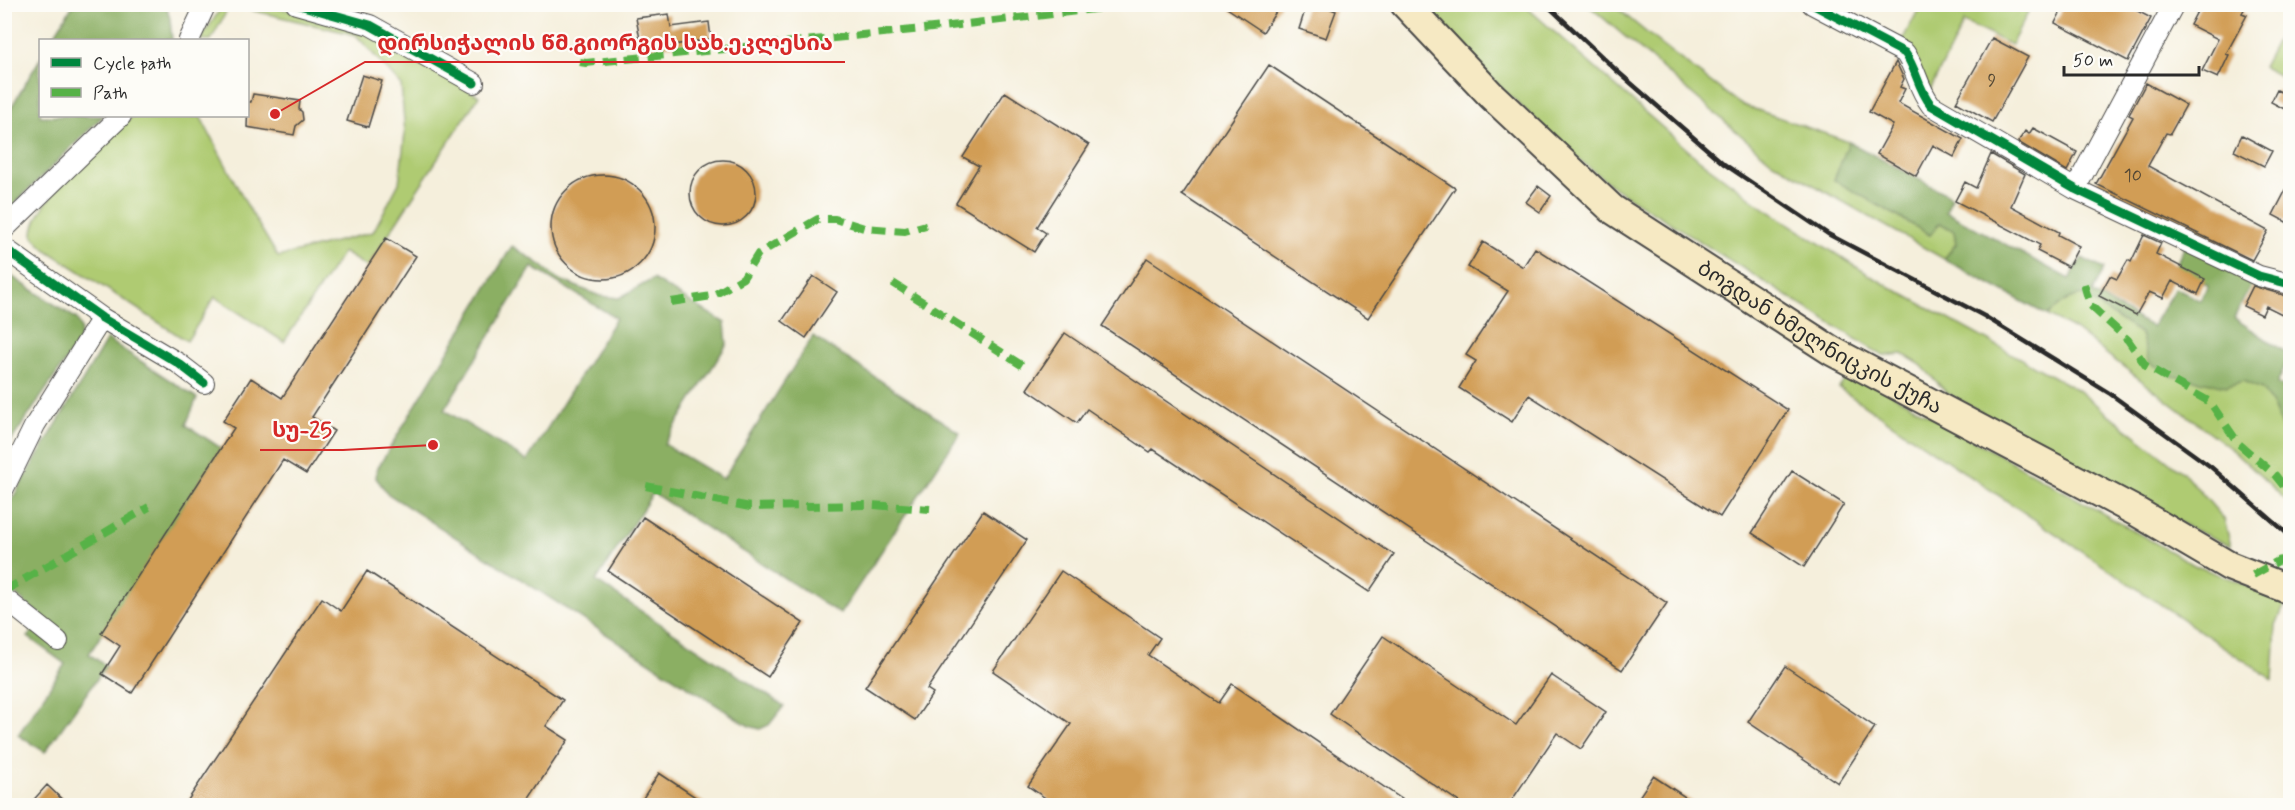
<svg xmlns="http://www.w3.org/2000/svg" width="2295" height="810" font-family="Mynerve,'Noto Sans Georgian',sans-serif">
	<rect width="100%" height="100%" fill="#fdfcf7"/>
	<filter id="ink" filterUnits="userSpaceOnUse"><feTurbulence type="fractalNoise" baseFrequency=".0167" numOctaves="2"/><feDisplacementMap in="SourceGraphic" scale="12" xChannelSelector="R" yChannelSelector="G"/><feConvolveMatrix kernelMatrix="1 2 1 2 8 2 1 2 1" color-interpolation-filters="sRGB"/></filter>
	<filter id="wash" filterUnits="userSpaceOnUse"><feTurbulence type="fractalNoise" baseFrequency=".008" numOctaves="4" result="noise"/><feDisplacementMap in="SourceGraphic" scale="24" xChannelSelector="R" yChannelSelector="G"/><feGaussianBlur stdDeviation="1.35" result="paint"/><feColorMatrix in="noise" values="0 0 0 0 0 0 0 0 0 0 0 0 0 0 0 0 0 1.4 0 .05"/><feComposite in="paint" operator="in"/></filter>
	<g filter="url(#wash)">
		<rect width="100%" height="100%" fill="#f5efdc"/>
		<!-- green -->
		<path fill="#afcb72" stroke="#6d7b4e" stroke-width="1.5" d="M223,5H263L323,17L370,32L479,96L367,267L343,252L284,342L215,297L187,341L45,249L33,237C30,202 107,140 133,116H200L248,207L278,257L373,232L399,183L405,133L401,85L356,35L230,5L211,40H200Z
			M1421,5H1524L1698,159L1767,210L1874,278L2076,389L2186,475L2224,519L2231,546L2190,528L1947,393L1921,365L1903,354L1883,356L1616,189L1576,157L1493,80Z
			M1588,5H1613L1663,46L1740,104L1849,142L1835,180L1930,235L1940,222L1954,231L1956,244L1944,259L1771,161Z
			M1921,5H2032L2011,45L1964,22L1929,92L1899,46Z
			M2290,15V81L2263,67Z
			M2082,294L2141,334L2149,362L2227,386L2243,381L2262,389L2273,406L2290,448V504L2235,452L2075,330L2047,315L2070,298Z
			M1851,371L2196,566L2287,600L2276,625L2273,680L1839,388Z"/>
		<!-- forest -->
		<path fill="#8baf64" stroke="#5b6d48" stroke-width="1.5" fill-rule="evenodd" d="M166,4L170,19L172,40H51L73,5Z
			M40,59V116H103L5,213V115L6,116Z
			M1849,142L1952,197L1946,212L2069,279L2082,258L2104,269L2092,293L2152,327L2175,288L2201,301L2208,285L2175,267L2185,245L2253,281L2234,318L2290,355L2277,384L2290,390V448L2273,406L2262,389L2243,381L2227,386L2172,376L2149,362L2141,334L2082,295L2070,298L2047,315L1944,259L1956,244L1954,231L1940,223L1930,235L1834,180Z
			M512,246L541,265L558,279L600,296L619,298L653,279L725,323L727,344L664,444L723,479L813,336L960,433L840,614L653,493L596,581L784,706L769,725L760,729L749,726L388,494L376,478L377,469ZM532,267L616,318L527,461L444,410Z
			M5,272L77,319L81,329L79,341L5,450Z
			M107,339L197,398L186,425L221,448L89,654L106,666L45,752L18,735L65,664L28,637L42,617L5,586V511Z"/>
		<g id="blocks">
			<!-- building -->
			<path fill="#d19d54" d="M1221,4H1281L1263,32Z
				M1307,4H1319L1336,11L1326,38L1299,29Z
				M2065,4H2114L2123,9L2126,5L2151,18L2128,61L2055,23Z
				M2201,4H2247L2242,13L2247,15L2226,54L2229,55L2218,78L2202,71L2218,39L2190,25Z
				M669,14L671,27L709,22L711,39L642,50L636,18Z
				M1992,38L2028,57L1992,122L1956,102Z
				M1896,62L1904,79L1900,87L1905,89L1898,103L1963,139L1954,157L1933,145L1916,176L1877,154L1893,125L1869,112Z
				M1269,65L1455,188L1368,318L1182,195Z
				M362,75L382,81L368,127L347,121Z
				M2146,83L2186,105L2170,134L2166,133L2148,166L2268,231L2252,260L2096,184L2133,117L2129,115Z
				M2277,90L2290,97V112L2271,102Z
				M1005,92L1089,145L1037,227L1046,233L1034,252L956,203L979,166L963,157Z
				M253,94L300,101L299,109L302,112L303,120L296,126L294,135L247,127L248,102H251Z
				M2033,128L2077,152L2067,171L2018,142L2025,131L2029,134Z
				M2242,135L2272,151L2264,166L2234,151Z
				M1991,154L2025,174L2011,206L2059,232L2058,235L2079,246L2068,267L2037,251L2040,245L1955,201L1965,182L1976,188Z
				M690 193a33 33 0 1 1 66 0a33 33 0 1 1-66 0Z
				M551 227a52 52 0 1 1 104 0a52 52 0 1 1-104 0Z
				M2290,182V224L2273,215Z
				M1538,186L1551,196L1540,212L1526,202Z
				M2144,235L2161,243L2156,254L2205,279L2198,294L2172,281L2163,298L2149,292L2136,315L2099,296L2110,276L2117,279L2128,260L2131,262Z
				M386,238L416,256L312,417L334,431L306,474L283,460L132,693L102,674L120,646L101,633L234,428L223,421L251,378L282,398Z
				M1483,242L1523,267L1535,248L1788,410L1720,517L1529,395L1512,422L1459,388L1476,361L1466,355L1508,291L1468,267Z
				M1147,258L1667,603L1622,670L1102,326Z
				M813,276L837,292L806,338L782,321Z
				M2253,286L2290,297V318L2266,306L2262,315L2243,306Z
				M1065,333L1394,555L1369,592L1153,449L1150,452L1087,409L1077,423L1027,389Z
				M1792,471L1844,504L1804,567L1752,533Z
				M983,511L1027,540L927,689L933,693L915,720L865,687Z
				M643,517L803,623L768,677L608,571Z
				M367,571L563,700L546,726L568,740L524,806H184L322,598L341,611Z
				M1061,571L1160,638L1148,655L1219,703L1232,684L1412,806H1057L1028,786L1071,724L993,671Z
				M1383,636L1516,725L1551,675L1606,712L1581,749L1557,733L1508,806H1465L1330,714Z
				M1785,666L1875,727L1838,783L1748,722Z
				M659,773L709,806H638Z
				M1653,776L1699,806H1633Z
				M47,785L69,806H28Z"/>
		</g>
	</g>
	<g filter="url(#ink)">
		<use href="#blocks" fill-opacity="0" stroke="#494846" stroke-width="1.5"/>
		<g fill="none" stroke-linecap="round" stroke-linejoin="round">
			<!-- minor casing -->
			<g stroke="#494846" stroke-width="22">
				<path id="minor" d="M296,4L370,25L474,83
					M1812,4L1905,53C1917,70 1917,87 1931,105L2075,189L2259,276L2290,284
					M189,40L206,4
					M2075,189L2174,4
					M4,229L121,116
					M4,248L102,318L178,363L204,383
					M4,488L35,425L102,318
					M4,598L58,641"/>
			</g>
			<!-- secondary casing -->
			<g stroke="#494846" stroke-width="32">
				<g id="secondary">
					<path id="s1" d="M1405,4L1491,95L1612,209L1832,351L2137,512L2229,566L2290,590"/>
				</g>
			</g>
			<!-- minor -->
			<use href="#minor" stroke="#fff" stroke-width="20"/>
			<!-- secondary -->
			<use href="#secondary" stroke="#f6e9c3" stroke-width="28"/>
			<!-- rail -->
			<path stroke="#2b2b2b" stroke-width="4.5" d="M1546,4L1617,71L1724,164L1828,234L1984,316L2109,393L2211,467L2290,536"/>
			<!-- quiet -->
			<path stroke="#56b246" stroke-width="8" stroke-dasharray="15 8" stroke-linecap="butt" d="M580,62L586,63L942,27L1137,4
				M893,283L1023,366
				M2084,284L2090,305L2128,340L2146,366L2210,402L2238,443L2275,475L2290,494
				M671,302L712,296L743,278L758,254L818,219H835L864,228L905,231L926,225
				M646,486L750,507L872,505L930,509
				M2253,575L2278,561L2290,558
				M4,591L149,507"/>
			<!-- cycleway casing -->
			<g stroke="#fdfcf7" stroke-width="13">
				<path id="cycleway" d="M296,4L370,25L474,83
					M1812,4L1905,53C1917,70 1917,87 1931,105L2075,189L2259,276L2290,284
					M4,248L102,318L178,363L204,383"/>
			</g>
			<!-- cycleway -->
			<use href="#cycleway" stroke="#00873e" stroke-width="9"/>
		</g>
	</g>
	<g text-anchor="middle" stroke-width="4.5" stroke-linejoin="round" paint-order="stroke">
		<!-- number labels -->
		<g font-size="18" fill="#544835">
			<text x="1992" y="86">9</text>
			<text x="2133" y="181">10</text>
		</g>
		<!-- street labels -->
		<g font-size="21" fill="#2b2b2b" stroke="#fdfcf7">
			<text dy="7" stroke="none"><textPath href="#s1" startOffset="536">ბოგდან ხმელნიცკის ქუჩა</textPath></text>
		</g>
	</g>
	<!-- callouts -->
	<path fill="none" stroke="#d62828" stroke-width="2" d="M275 114L365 62H845M433 445L343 450H260"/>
	<g fill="#d62828" stroke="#fdfcf7" stroke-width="2">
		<circle cx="275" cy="114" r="6"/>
		<circle cx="433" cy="445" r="6"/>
	</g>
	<g font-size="22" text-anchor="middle" font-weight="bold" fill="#d62828" stroke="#fdfcf7" stroke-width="4.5" stroke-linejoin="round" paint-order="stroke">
		<text x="605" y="50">დირსიჭალის წმ.გიორგის სახ.ეკლესია</text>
		<text x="302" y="437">სუ-25</text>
	</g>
	<!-- margin -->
	<rect width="2295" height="810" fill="none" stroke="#fdfcf7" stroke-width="24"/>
	<!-- legend -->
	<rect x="39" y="39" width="210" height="78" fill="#fdfcf7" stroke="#a9a8a5" stroke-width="1.5"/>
	<rect x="51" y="58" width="30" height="9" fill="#00873e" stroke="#a9a8a5" stroke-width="1.5"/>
	<text x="93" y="69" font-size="18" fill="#2b2b2b">Cycle path</text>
	<rect x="51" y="88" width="30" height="9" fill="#56b246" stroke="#a9a8a5" stroke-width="1.5"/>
	<text x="93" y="99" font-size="18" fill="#2b2b2b">Path</text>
	<!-- scale -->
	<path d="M2064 66v9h135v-9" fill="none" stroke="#2b2b2b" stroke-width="3"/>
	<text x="2073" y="66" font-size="18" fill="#2b2b2b" stroke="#fdfcf7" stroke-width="4.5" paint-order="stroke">50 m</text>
</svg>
